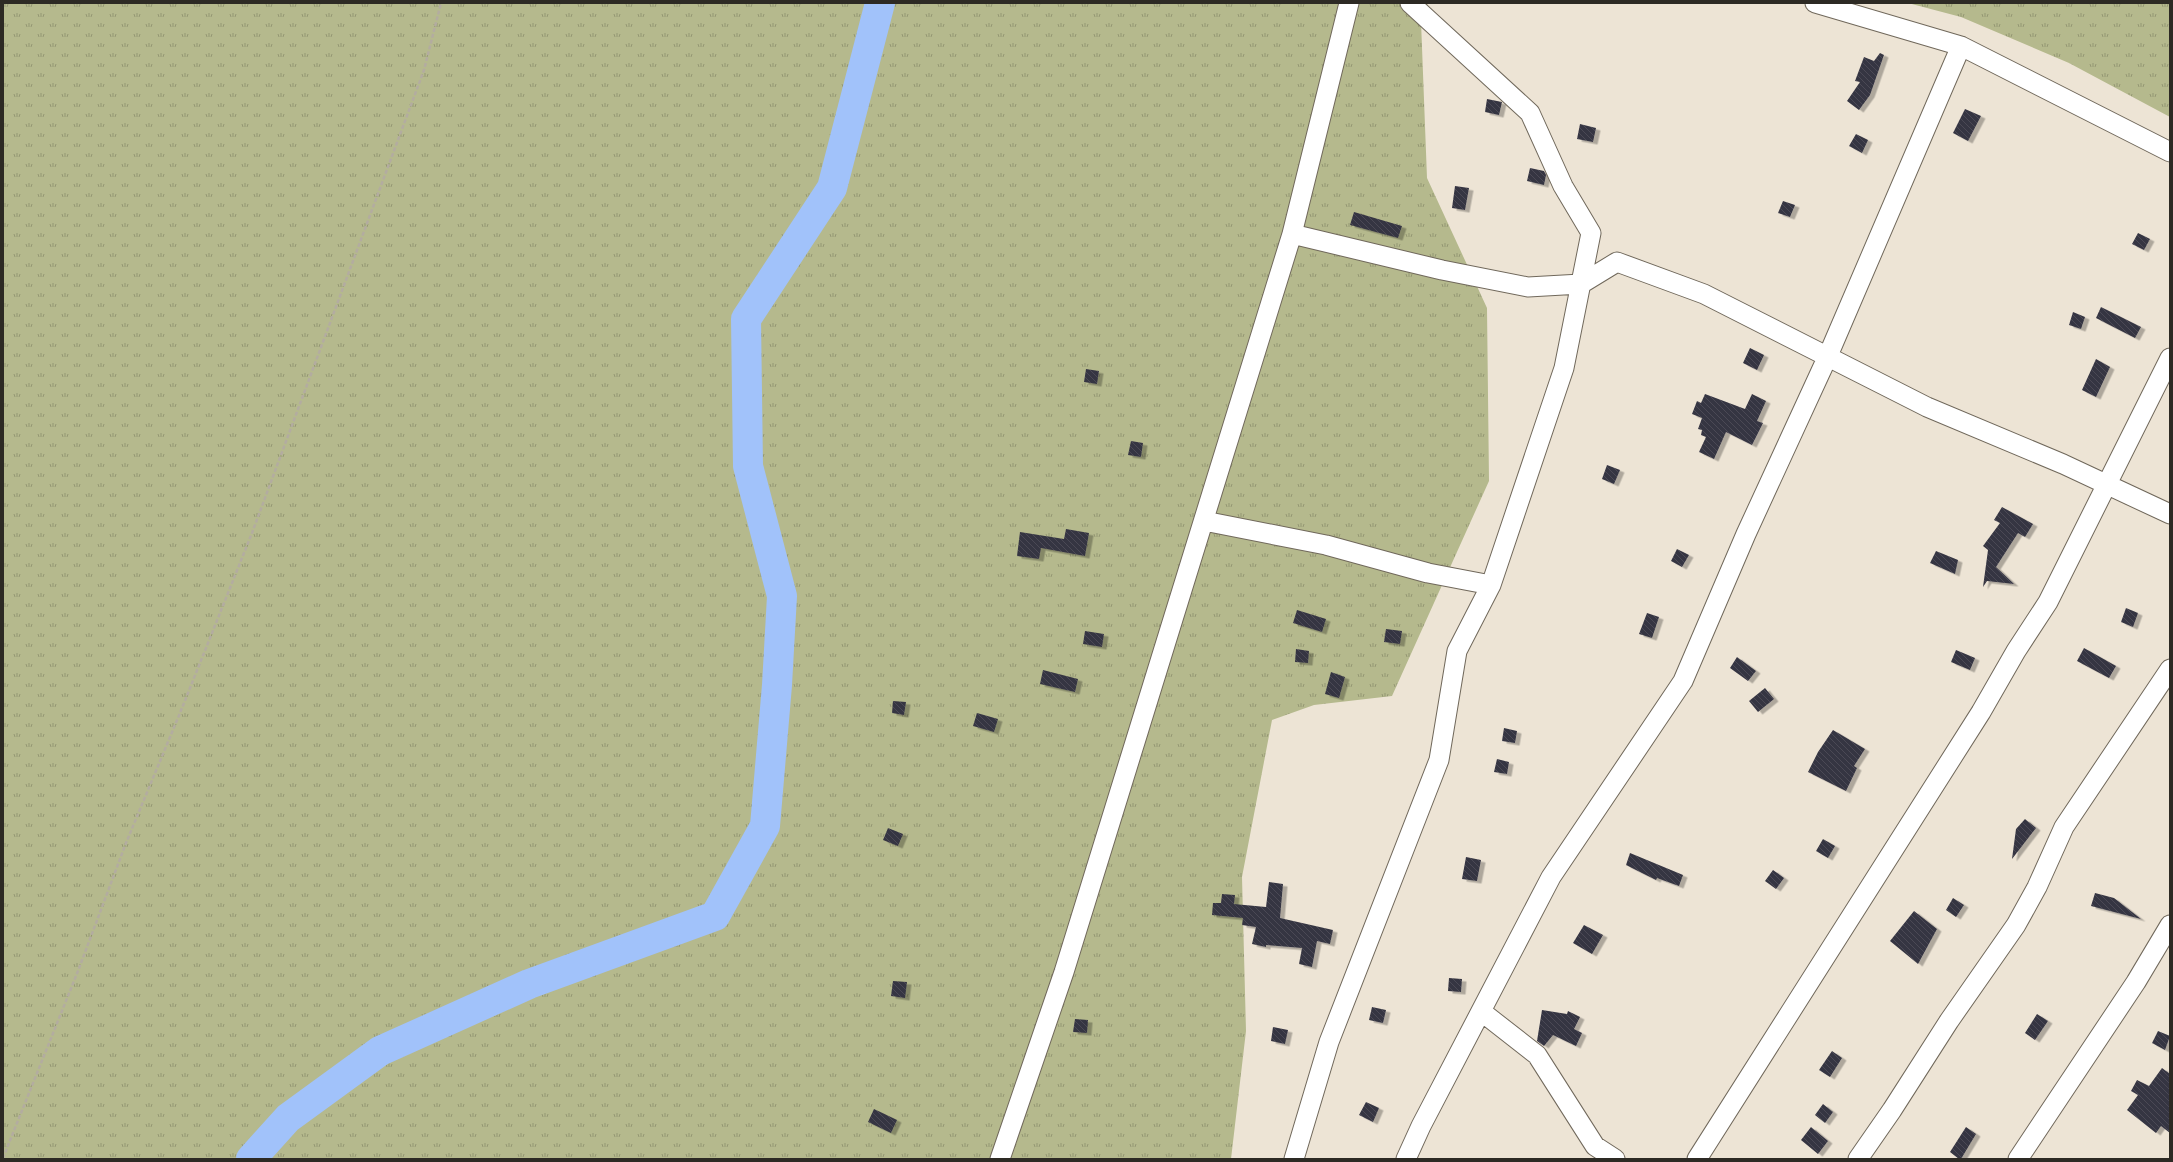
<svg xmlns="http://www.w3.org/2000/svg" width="2173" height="1162" font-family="Lora,serif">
	<defs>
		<pattern id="grass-tufts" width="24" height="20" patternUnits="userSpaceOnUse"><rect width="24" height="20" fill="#b5b98d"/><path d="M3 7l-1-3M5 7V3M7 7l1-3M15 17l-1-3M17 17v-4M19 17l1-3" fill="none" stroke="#949773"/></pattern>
		<pattern id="building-back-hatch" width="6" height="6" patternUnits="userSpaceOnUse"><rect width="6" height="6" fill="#363542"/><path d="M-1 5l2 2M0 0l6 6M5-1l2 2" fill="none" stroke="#4b4a54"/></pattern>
		<filter id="shadow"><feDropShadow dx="4.5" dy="2.5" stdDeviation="0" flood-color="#0004"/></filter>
	</defs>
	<rect width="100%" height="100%" fill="#ede4d5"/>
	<!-- grass -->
	<path fill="url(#grass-tufts)" d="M3,3H1428L1421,21L1427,178L1487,308L1489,481L1392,696L1314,705L1272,720L1242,877L1246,1031L1231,1159H3Z
		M1908,3H2170V117L2069,63L1961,17Z"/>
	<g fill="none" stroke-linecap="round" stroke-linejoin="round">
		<!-- river -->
		<path stroke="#a1c2fa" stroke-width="30" d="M251,1159L288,1118L380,1051L529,984L715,916L765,826L777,685L782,596L748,466L746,319L832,188L880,3"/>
	</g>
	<!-- building -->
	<path fill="url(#building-back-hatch)" filter="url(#shadow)" d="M1880,53L1884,55L1870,95L1859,110L1847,101L1860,82L1855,81L1864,57L1874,61Z
		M1487,99L1502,102L1499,115L1485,112Z
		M1965,109L1981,116L1968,141L1953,133Z
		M1580,124L1596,128L1593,142L1577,139Z
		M1856,134L1868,140L1862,153L1849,146Z
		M1530,168L1544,171L1546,175L1544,185L1527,181Z
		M1455,186L1469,188L1465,210L1452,208Z
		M1783,201L1795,205L1790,217L1778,213Z
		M1354,212L1402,226L1398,238L1350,225Z
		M2138,233L2150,239L2144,250L2132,244Z
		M2101,307L2141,327L2135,338L2096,318Z
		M2073,312L2085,317L2081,329L2069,325Z
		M1750,348L1764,355L1757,370L1743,363Z
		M2096,359L2110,367L2096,397L2082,390Z
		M1086,369L1099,371L1097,384L1084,382Z
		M1705,394L1745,409L1752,394L1766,401L1757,421L1763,423L1752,445L1726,432L1714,459L1699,452L1706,437L1701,435L1702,430L1698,429L1702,418L1692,414L1697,401L1701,403Z
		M1131,441L1143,443L1141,457L1128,455Z
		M1607,465L1620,470L1614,484L1602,479Z
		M2002,507L2033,524L2025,537L2018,533L1996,567L2014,584L1987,581L1983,587L1988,550L1983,546L2000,523L1994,520Z
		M1066,529L1089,533L1085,556L1041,548L1039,559L1017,556L1020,532L1064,539Z
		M1677,549L1689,555L1682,567L1671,561Z
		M1936,551L1958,560L1955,574L1930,563Z
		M2126,608L2138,613L2133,627L2121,622Z
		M1297,610L1326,619L1322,632L1293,623Z
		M1647,613L1659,617L1652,638L1639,634Z
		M1386,629L1402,631L1400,644L1384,642Z
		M1085,631L1104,634L1102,647L1083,644Z
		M2084,648L2116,666L2109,678L2077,661Z
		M1296,649L1309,651L1308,663L1295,662Z
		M1956,650L1975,658L1970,670L1951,662Z
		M1737,657L1756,671L1748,681L1730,668Z
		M1043,670L1078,679L1075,692L1040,684Z
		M1331,672L1345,677L1339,698L1325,694Z
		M1765,688L1774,699L1758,712L1749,701Z
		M893,701L906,702L904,715L892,713Z
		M977,713L998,719L994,732L973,726Z
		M1504,728L1517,731L1515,743L1502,741Z
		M1833,730L1865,749L1854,766L1857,768L1846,791L1808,772L1818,752Z
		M1497,759L1509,762L1507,774L1494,772Z
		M2025,819L2036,828L2012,859L2016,829Z
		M888,828L903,834L898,846L883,840Z
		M1823,839L1835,846L1828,858L1816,851Z
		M1630,853L1683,875L1679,886L1657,878L1656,880L1626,865Z
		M1466,857L1481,860L1477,881L1462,879Z
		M1773,870L1784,878L1776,889L1765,881Z
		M1269,882L1283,884L1280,918L1333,930L1330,944L1317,941L1312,967L1299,964L1302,948L1266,945V947L1252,944L1256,927L1242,925L1243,918L1212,915L1213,903H1221L1222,894L1235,895L1234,904L1266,907Z
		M2095,893L2114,898L2141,919L2091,906Z
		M1953,898L1964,905L1956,917L1946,910Z
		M1914,911L1937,929L1918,964L1890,941Z
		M1584,925L1603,935L1592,954L1573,943Z
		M1449,978L1462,979L1461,992L1448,991Z
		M893,981L907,982L905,998L891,996Z
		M1372,1007L1386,1010L1383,1023L1369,1020Z
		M1542,1010L1567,1014L1568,1011L1580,1017L1574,1029L1582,1033L1576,1046L1553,1035L1544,1046L1537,1041Z
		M2037,1014L2048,1021L2035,1040L2025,1033Z
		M1075,1019L1088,1020L1087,1033L1073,1032Z
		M1273,1027L1288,1030L1285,1044L1271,1041Z
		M2158,1031L2170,1036L2165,1050L2152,1043Z
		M1832,1051L1842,1058L1830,1077L1819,1070Z
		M2162,1068L2170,1074V1133L2161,1126L2156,1133L2127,1110L2138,1095L2131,1091L2137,1080L2149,1086Z
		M1366,1102L1379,1108L1373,1122L1359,1115Z
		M1823,1104L1833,1112L1825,1123L1815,1115Z
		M874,1109L897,1120L891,1133L868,1122Z
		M1811,1127L1828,1141L1818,1154L1801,1140Z
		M1966,1127L1976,1134L1961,1159H1959L1950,1152Z"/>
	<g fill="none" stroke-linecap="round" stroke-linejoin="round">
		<!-- minor casing -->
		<g stroke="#70685b" stroke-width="21">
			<path id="minor" d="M1815,3L1961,46L2170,152
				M1292,234L1442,270L1528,287L1581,284L1617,262L1704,294L1927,407L2063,464L2170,514
				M1204,521L1326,545L1428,573L1491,585
				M1482,1012L1537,1055L1595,1146L1615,1159
				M1000,1159L1064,972L1292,234L1349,3
				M1294,1159L1329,1042L1439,760L1457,651L1491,585L1564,368L1591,233L1563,186L1530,113L1410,3
				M1406,1159L1421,1126L1551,877L1683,681L1746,534L1827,358L1961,46
				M1697,1159L1981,712L2016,651L2048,602L2170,358
				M1858,1159L1892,1110L1949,1021L2016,925L2037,887L2064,827L2170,669
				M2018,1159L2136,982L2170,925"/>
		</g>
		<!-- path -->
		<path stroke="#b3aca0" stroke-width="2.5" stroke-dasharray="4 2" stroke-linecap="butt" d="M3,1158L78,971L126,843L180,713L252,533L424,70L441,3"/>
		<!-- minor -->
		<use href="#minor" stroke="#fff" stroke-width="19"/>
	</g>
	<!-- border -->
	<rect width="2173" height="1162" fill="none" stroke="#2d2a24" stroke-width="8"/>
</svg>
